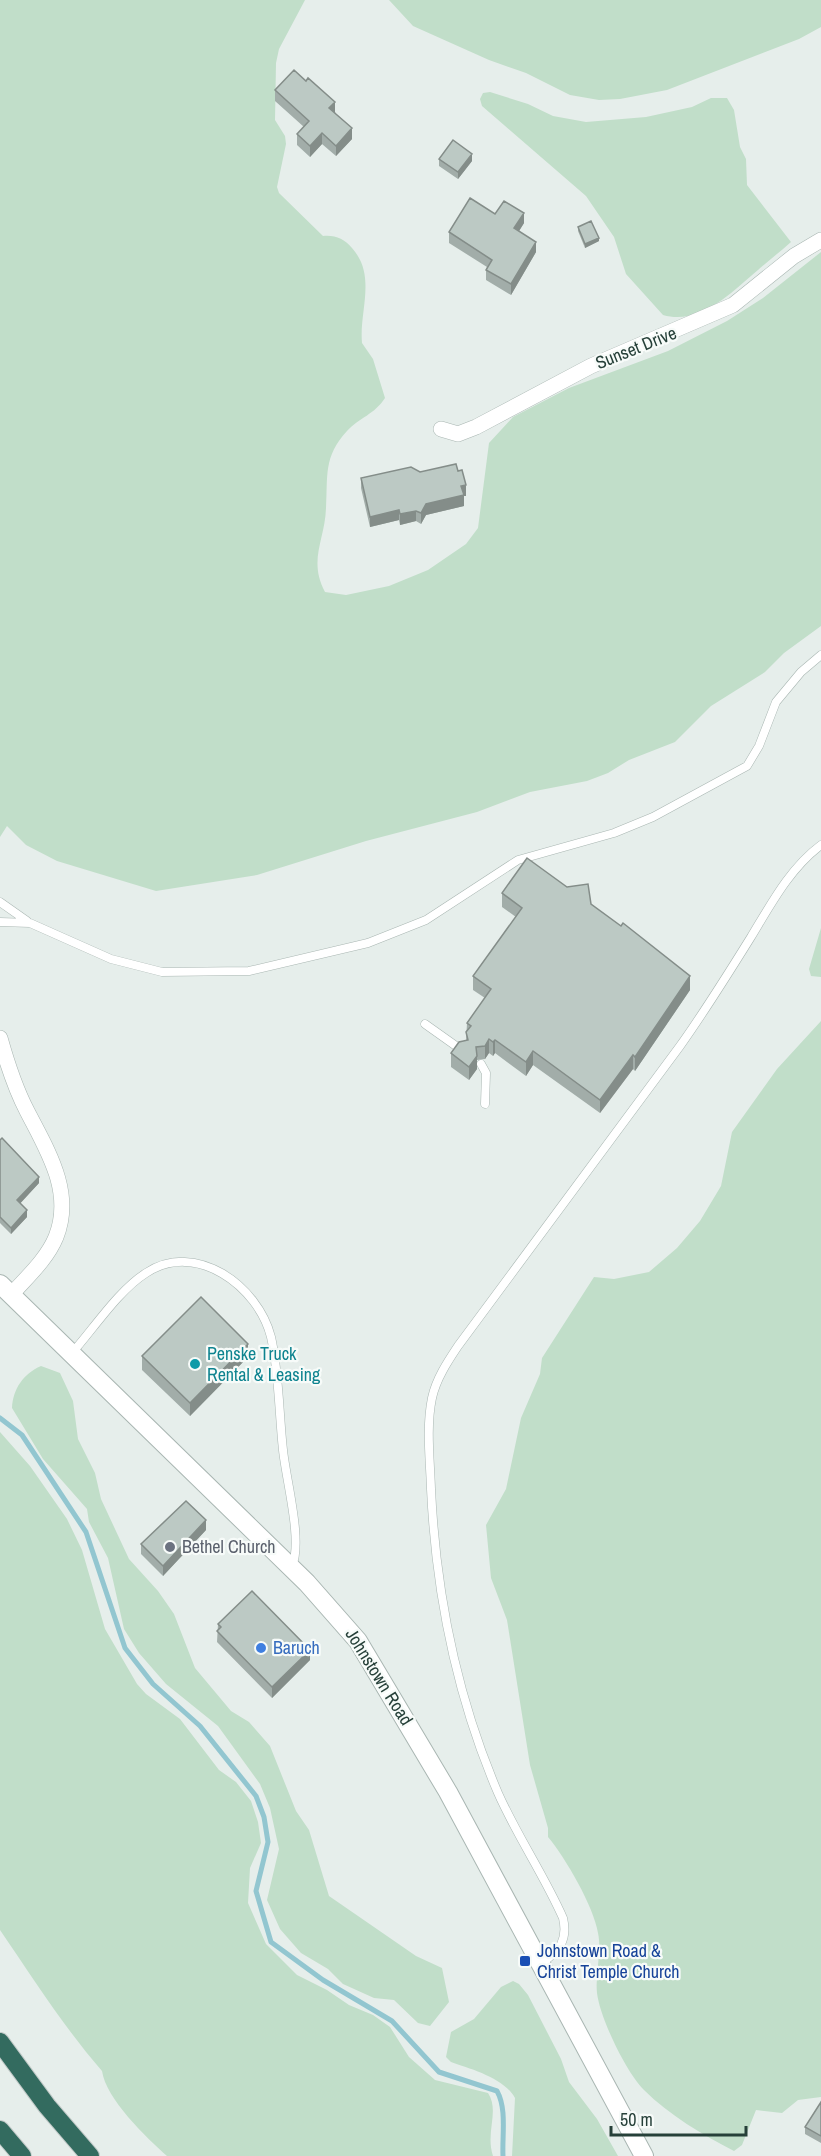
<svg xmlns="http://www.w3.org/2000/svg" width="821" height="2156" font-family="'Archivo Narrow',sans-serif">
	<rect width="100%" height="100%" fill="#e6eeeb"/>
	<!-- green -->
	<path fill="#c1dec9" d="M0,0H305L279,49L276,63L275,120L285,136L286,144L277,187L279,193L323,236C336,235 344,239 352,248C377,276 359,311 362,343L373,359L385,398C375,414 359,418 347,431C323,457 328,476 326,508C325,540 308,560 325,592L346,595L389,586L428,570L466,544L478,528L489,443L513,417L569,388L668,351L727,321L763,298L821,252V626L784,653L765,672L711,706L675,742L629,760L608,773L587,781L530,792L477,812L366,841L257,875L156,891L57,861L26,845L7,826L0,837Z
		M389,0H821V27L799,39L667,90L620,99L599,100L570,95L526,73L489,60L413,26Z
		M490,92L528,104L553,116L586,122L646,117L692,107L711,98H727L734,110L740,147L746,159L747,185L791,242C780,252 769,260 758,270C733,291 700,326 663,315L626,274L614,237L586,196L482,106L480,99L483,93Z
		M821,928V977L811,976L809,969Z
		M821,1021V2097L798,2100L782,2113L756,2110L742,2145L734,2151C703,2135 669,2115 644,2090C626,2072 600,2018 597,1993C595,1973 602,1952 598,1933C594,1907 565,1857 548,1837V1828L530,1765L507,1620L491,1578L486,1525L506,1489L521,1418L540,1374L542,1358L594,1277L614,1279L649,1272L677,1248L700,1221L721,1186L732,1132L777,1069Z
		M41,1366L60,1373L73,1401L78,1439L95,1473L101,1499L129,1559L158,1591L174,1614L195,1668L231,1711L249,1722L270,1746L296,1811L309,1830L329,1896L416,1956L442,1968L449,2002L430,2026L418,2023L394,2000L374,1998L343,1984L328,1969L301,1953L280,1929L267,1900L279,1849L270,1808L260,1784L218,1726L166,1684L139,1653L124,1629L108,1558L89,1522L87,1509L43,1459L12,1408C13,1389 23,1374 41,1366Z
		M0,1432L30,1466L67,1519L82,1550L105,1629L137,1684L146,1694L180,1719L219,1770L236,1782L251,1801L258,1822L261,1843L250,1868L248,1903L266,1944L297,1975L327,1990L349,2005L373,2015L390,2027L409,2057L435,2080L488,2093C500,2111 485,2132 493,2156H167C146,2137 106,2099 102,2071C63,2026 33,1978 0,1930Z
		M513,1981L519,1984L528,1995L561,2059L569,2082L597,2119L618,2156H512L515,2098C504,2078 471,2069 451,2062L446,2057L451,2032L474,2019L501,1987Z"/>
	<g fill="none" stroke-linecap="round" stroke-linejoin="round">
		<!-- stream -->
		<path stroke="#92c6d0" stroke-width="5" d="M0,1418L22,1435L86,1532L125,1648L153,1684L200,1726L256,1796L264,1817L268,1842L256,1891L271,1942L323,1980L392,2021L439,2072L497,2091C507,2109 502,2135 503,2156"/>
		<!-- service casing -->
		<g stroke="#a9b6b2" stroke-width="9">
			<path id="service" d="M0,902L27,921
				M0,922L30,923L111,959L162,972L249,971L368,943L426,920L518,860L614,833L653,817L747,766L759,746L776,702L801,672L821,655
				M425,1024L463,1051
				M481,1064L486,1073L485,1104
				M72,1353C94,1328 119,1290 146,1273C196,1240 258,1286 271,1337C279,1372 279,1414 283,1450C286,1480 303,1541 292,1566
				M541,1963C560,1952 568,1939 563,1918C544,1875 517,1836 498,1793C456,1695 436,1595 431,1489C430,1459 426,1427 432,1398C436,1379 448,1361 458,1346L680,1046C705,1011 728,974 751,937C771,904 790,868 821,845"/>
		</g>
		<!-- minor casing -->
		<g stroke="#a9b6b2" stroke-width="16">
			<path id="minor" d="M441,429L458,434L476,427L591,366L733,305L794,256L821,240
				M0,1038C7,1063 15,1088 27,1111C47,1150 74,1192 56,1237C47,1259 27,1277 11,1295"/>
		</g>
		<!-- tertiary casing -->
		<g stroke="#a9b6b2" stroke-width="20">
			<path id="tertiary" d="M0,1284L307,1583L358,1641L448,1792L644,2156"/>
		</g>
		<!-- motorway casing -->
		<g stroke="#c2cac8" stroke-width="20">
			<path id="motorway" d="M0,2042L47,2106L90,2156
				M0,2130L22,2156"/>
		</g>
		<!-- service -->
		<use href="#service" stroke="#fff" stroke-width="8"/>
		<!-- minor -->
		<use href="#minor" stroke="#fff" stroke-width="15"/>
		<!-- tertiary -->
		<use href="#tertiary" stroke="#fff" stroke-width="18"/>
		<!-- motorway -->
		<use href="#motorway" stroke="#336b5f" stroke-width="18"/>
	</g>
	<!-- wall -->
	<path fill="#a2ada9" d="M275,90L335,112L352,139L336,156L322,144L310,157L297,145V134L304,127L275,101Z
		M439,159L472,161L458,179L439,166Z
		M495,214L524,223L519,231L536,252L511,295L486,280V270L487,267L449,243V232Z
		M578,227L599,241L585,248L578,231Z
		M361,478L466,496H464V506L426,515L421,524L416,521L400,525L399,520L370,527L361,488Z
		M502,893L591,904L690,990L635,1071L633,1069L600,1113L533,1065L526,1076L495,1053L493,1056L489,1053L485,1059L477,1060V1069L469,1080L451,1067V1053L466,1041L467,1023L485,998L473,990V976L516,917L502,907Z
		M0,1140L39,1183L20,1203L27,1217L11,1234L0,1223Z
		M142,1356L248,1357L190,1416L142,1370Z
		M206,1530L163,1576L141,1554V1544Z
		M218,1624L310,1660L272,1698L217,1642Z
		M821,2102V2143L805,2134V2127Z"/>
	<!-- shaded-wall -->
	<path fill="#848d89" d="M335,102V112L329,119V108Z
		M352,128V139L336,156V146Z
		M322,133V144L310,157V146Z
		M472,154V161L458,179V172Z
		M524,213V223L514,239V228Z
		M599,238V241L585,248V244Z
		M536,242V252L511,295V284Z
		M466,485V496H464V506L426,515L421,524V513L426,504L461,486Z
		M399,510V520L370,527V517Z
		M416,511V521L400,525V514Z
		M690,976V990L635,1071V1057Z
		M489,1039V1053L485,1059V1046Z
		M495,1040V1053L493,1056V1042Z
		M533,1051V1065L526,1076V1062Z
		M633,1055V1069L600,1113V1100Z
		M477,1056V1069L469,1080V1067Z
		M39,1177V1183L17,1207V1200Z
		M27,1210V1217L11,1234V1228Z
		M248,1344V1357L190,1416V1403Z
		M206,1520V1530L163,1576V1566Z
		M310,1650V1660L272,1698V1687Z"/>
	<!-- building -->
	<path fill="#bcc9c4" stroke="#848d89" stroke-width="1.5" d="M294,70L306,81L308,78L335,102L329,108L352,128L336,146L322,133L310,146L297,134L309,121L275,90Z
		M453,140L472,154L458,172L439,159Z
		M470,198L495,214L504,201L524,213L514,228L536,242L511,284L486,270L492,260L449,232Z
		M591,221L599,238L585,244L578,227Z
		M456,464L458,471L462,470L466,485L461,486L464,495L426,504L421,513L416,511L400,514L399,510L370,517L361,478L411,467L420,472Z
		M527,858L567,887L588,884L591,904L621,926L623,923L690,976L635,1057L633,1055L600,1100L533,1051L526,1062L495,1040L493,1042L489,1039L485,1046L476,1047L477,1056L469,1067L451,1053L459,1042L468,1040L466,1032L471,1026L467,1023L491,989L473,976L522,908L502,893Z
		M2,1138L39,1177L17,1200L27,1210L11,1228L0,1217V1140Z
		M201,1297L248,1344L190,1403L142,1356Z
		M186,1501L206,1520L163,1566L141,1544Z
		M252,1591L310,1650L272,1687L217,1631L221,1627L218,1624Z
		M821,2102V2136L805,2127Z"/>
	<!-- markers -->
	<circle fill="#0f9aa8" stroke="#f7fbf9" stroke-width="2" cx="195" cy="1364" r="6"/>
	<circle fill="#6b7280" stroke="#f7fbf9" stroke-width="2" cx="170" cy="1547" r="6"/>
	<circle fill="#3f7fe0" stroke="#f7fbf9" stroke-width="2" cx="261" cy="1648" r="6"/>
	<rect fill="#1a4fb4" stroke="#f7fbf9" stroke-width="2" x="519" y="1955" width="12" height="12" rx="3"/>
	<g text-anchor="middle" stroke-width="4.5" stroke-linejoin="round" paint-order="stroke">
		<!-- street labels -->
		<g font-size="18" fill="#264039" stroke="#f7fbf9">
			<text transform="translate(636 348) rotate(-22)" y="6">Sunset Drive</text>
			<text transform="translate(379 1677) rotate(58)" y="6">Johnstown Road</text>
		</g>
		<!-- culture labels -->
		<g font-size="18" fill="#0d838f" stroke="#f7fbf9" text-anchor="start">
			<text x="207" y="1360">Penske Truck<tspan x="207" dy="21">Rental &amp; Leasing</tspan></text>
		</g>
		<!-- worship labels -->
		<g font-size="18" fill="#5b616d" stroke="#f7fbf9" text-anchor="start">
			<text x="182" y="1553">Bethel Church</text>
		</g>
		<!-- shop labels -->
		<g font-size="18" fill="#366cbe" stroke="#f7fbf9" text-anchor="start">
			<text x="273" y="1654">Baruch</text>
		</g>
		<!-- transit labels -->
		<g font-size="18" fill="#164399" stroke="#f7fbf9" text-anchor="start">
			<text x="537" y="1957">Johnstown Road &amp;<tspan x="537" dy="21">Christ Temple Church</tspan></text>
		</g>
	</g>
	<!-- scale -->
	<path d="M611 2126v9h135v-9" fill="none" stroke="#264039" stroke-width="3"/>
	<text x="620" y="2126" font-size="18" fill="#264039" stroke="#f7fbf9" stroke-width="4.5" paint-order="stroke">50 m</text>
</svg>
